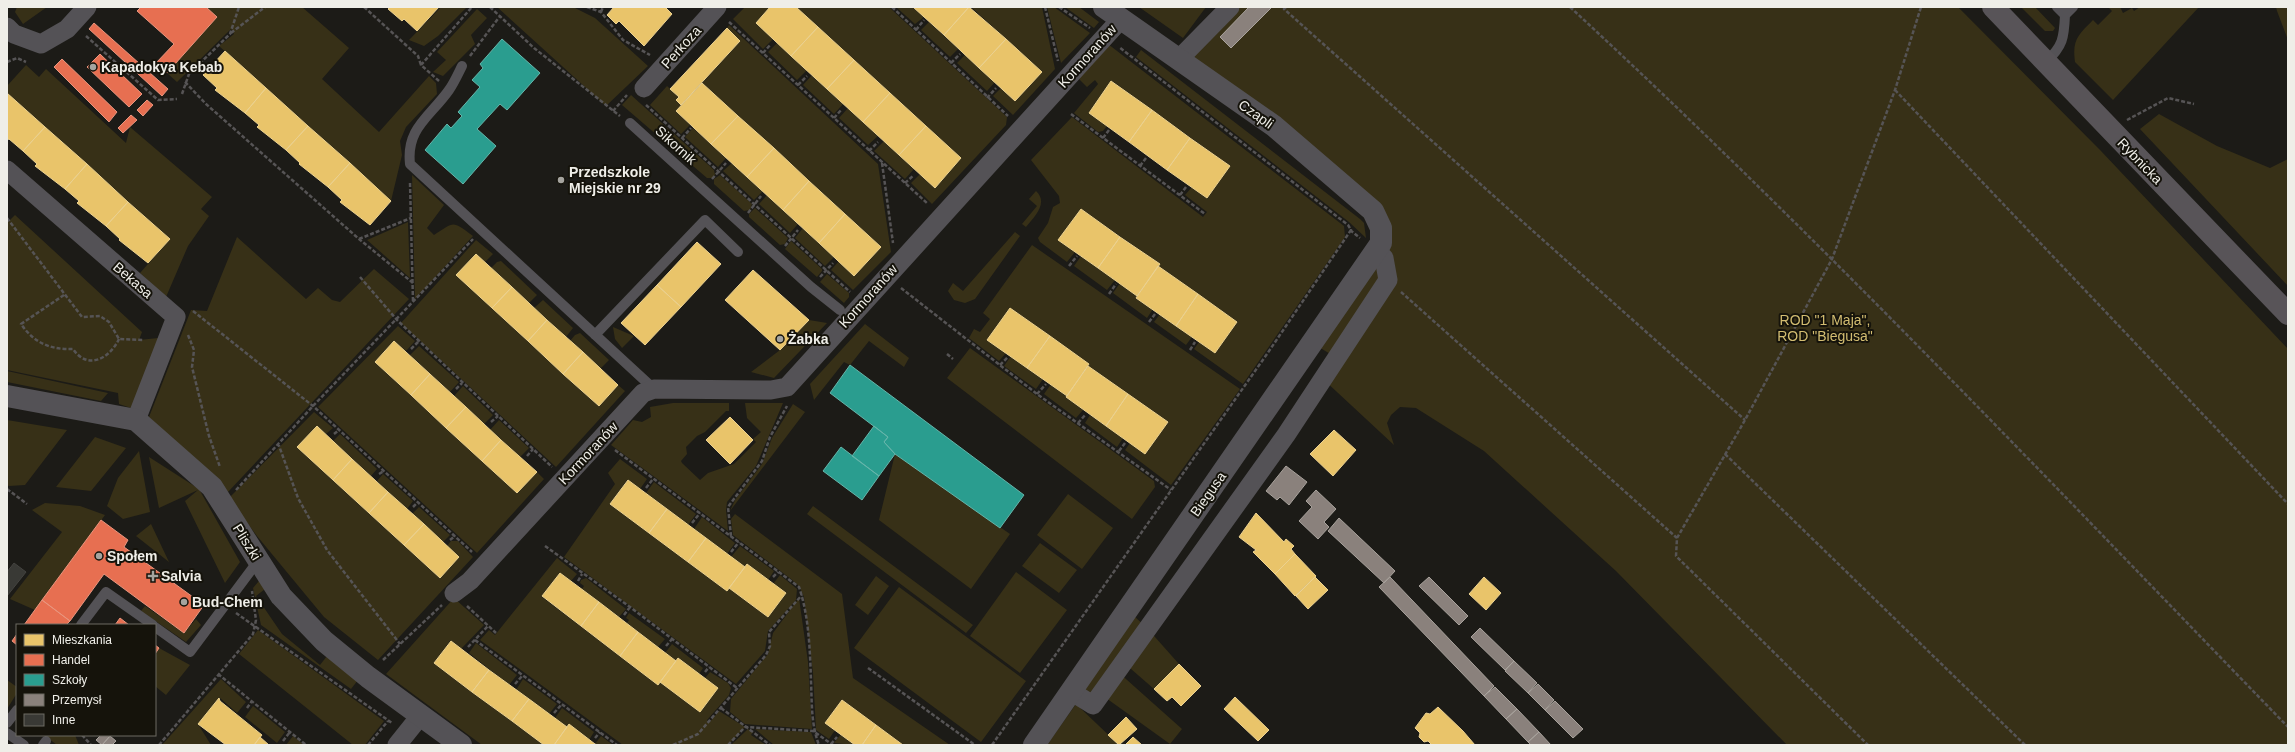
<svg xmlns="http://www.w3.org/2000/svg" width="2295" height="752" font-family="Arial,sans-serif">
	<rect width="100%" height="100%" fill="#1c1b17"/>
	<!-- green -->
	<path fill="#373017" d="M17,7H47L23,24L15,12Z
		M206,7H302L349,48L322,79L379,132L429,76L436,83L437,94L406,127L400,141L402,155L391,201L219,46L234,34L231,29L177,82L167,73L217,17Z
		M441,7H467L438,36L424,46L409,40Z
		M497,7H573L595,18L648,66L606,106Z
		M745,7H770L756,23L773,39L763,49L733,19Z
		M796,7H889L1007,117L1006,125L932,204L911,183L920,174L935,187L961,158Z
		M896,7H913L924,17L915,24Z
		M971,7H1042L1055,69L1013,115L993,96L1001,88L1015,101L1042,72Z
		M1047,7H1054L1090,33L1061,63Z
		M1065,7H1079L1099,22L1094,28Z
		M1139,7H1206L1183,38Z
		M1230,7H1958L2101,151L2288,349V745H1787L1616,571L1484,451L1416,408L1400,407L1391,415L1387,423L1394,445L1323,379L1337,358L1312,343L1381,228L1178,60Z
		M2021,7H2035L2055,28L2053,31H2045Z
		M2108,7H2120L2123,13L2132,8L2134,11L2140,7H2199L2113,100L2075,62C2072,40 2078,35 2093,20L2098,25L2112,11Z
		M2276,7H2288V40L2277,11Z
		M477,9L487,18L471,35L475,44L443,76L433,72L446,60L437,52Z
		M929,22L958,49L950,57L921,30Z
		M729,25L878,164L891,252L853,290L831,270L839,261L881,247L702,83L740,41L727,28Z
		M777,43L807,70L797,80L768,52Z
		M1108,44L1344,226L1345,237L1243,384L1194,349L1199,342L1215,353L1237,322L1158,266L1160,264L1081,209L1059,240L1075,252L1067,262L1040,242L1038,238L1048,223L1053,207L1060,203L1059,196L1031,160L1072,117L1203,217L1207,212L1185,195L1192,187L1230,166L1112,81L1089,113L1107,126L1103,131L1098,132L1074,113L1098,84L1095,80L1087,87L1078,78Z
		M1141,50L1360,219L1364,223L1366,238L1349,222L1136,57Z
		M965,55L995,82L987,91L957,63Z
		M26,65L39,77L46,69L126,143L130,127L212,197L201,209L209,216L188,246L166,297L140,273L170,239L7,93V86Z
		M812,75L843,104L834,114L803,85Z
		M667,86L679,97L676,100L681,105L676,111L690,125L681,134L650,105Z
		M631,95L714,170L715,175L712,178H707L622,105Z
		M848,108L878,136L868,145L839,118Z
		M2159,114L2217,146L2270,168L2288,159V286L2140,129Z
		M693,128L726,158L718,167L685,137Z
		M884,141L914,169L905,179L874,151Z
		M732,163L763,191L754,200L723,171Z
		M412,175L444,205L427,228L434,235C455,222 451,220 473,236L415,299Z
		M720,175L752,204L750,210L744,211L714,184V179Z
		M1036,191C1049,203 1034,217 1026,227L1022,224L1037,206L1029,199Z
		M767,195L798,224L790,233L759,204Z
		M755,208L788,238L785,244L780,245L749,217V214Z
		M15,215L142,332L139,340L168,337L140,411L119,404L118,393L7,370V223Z
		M408,222L410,278L367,240Z
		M803,228L834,257L825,266L795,238Z
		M1015,232L1020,236L975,299L965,303L954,300L948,291L953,283L963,291Z
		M237,237L306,299L318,288L332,300L340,302L374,269L409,299L228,492L149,417L191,310L207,311Z
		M476,240L493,254L485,262L476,254L457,275L599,406L618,385L625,391L556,467L401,323Z
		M791,241L822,269V271L817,277L785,249Z
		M1032,245L1240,389L1171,485L1125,450L1130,443L1167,422L1088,366L1089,364L1010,308L1006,353L999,361L969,338L974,329L980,332L990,319L983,313Z
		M1081,256L1115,280L1107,290L1074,266Z
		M501,261L537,295L529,303L491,268L497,262Z
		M827,274L849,293V297L844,303L820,282Z
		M1120,283L1153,309L1147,318L1113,293Z
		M543,300L573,328L566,337L534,308Z
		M1160,314L1192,337L1186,345L1154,322Z
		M809,320L827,323L774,378L751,372L780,350Z
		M865,324L909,358L904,367L869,341L850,365L844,362L814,400L810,384Z
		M398,326L415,341L406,351L394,341L375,362L517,493L537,472L544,479L477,553L318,407Z
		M613,327L634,336L622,348L615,339Z
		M580,333L609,360L600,369L570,341L575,335Z
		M419,346L459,382L450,392L410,355Z
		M970,348L1154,481L1155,487L1132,519L947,378Z
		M1011,356L1043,379L1036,389L1004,366Z
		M7,371L108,393L101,401L7,382Z
		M1051,384L1083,410L1076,418L1044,394Z
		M463,386L493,415L484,424L454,396Z
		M673,403H729V411H726L705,432L697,436L686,447L687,454L681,461L682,463L700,480L708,473L734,464L756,442L753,439L761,432L747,418L745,403H783L756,466L727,502L726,510L728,531L611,445L633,420L642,422L651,417L650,407Z
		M793,404L805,412L730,511L735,500L762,464L772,438Z
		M314,412L333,428L326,434L317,426L298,447L440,578L459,557L447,546L451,541H458L473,557L378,660L324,617L257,536L229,498Z
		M1090,415L1123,438L1117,447L1085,423Z
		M7,420L67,430L25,485L9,486L7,485Z
		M499,420L529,448L520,457L490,430Z
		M340,434L377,469L371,476L333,441Z
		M95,437L126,448L91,491L56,487Z
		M139,451L150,512L123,519L107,506L118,478Z
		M895,454L1010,534L971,589L879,520Z
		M149,457L199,489L240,562L225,583L185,501L198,490L159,508Z
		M620,459L647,479L640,489L627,480L610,504L727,591L729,588L768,617L786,593L773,584L780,575L797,589L796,600L768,631L765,651L736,684L564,557L615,484L608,473Z
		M383,474L413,501L407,509L377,481Z
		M654,482L696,514L688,525L646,493Z
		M1068,494L1113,528L1082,569L1037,535Z
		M45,503L80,506L105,515L35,610L10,599L62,532L32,510Z
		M813,506L973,625L966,633L807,514Z
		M419,507L450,535L443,542L412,514Z
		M735,514L842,594L853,678L950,745H903L842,700L825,723L835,730L829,739L816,730L813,673L804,597L799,586L791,579L733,535L731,519Z
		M702,517L735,543L727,554L694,529Z
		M151,524L169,562L136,536Z
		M1040,543L1077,570L1059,593L1022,566Z
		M740,546L774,571L768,580L747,564L745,567L731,557Z
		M557,558L577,574L571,581L560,573L542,597L658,685L660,682L718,688L705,678L710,672L728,683L731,688L729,695L707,720L709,723L719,711L745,727L728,745H623L480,640L489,630L495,635Z
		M1016,572L1067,610L1020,673L970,636Z
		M876,576L889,586L868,615L855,605Z
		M586,578L626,609L619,617L582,589L584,586L580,583L581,580Z
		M259,581L265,589L256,596L282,634L320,665L327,656L358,680L351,689L261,625L253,588Z
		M899,587L1026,681L981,742L854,648Z
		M454,598L484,625L461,649L450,641L434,663L544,745H482L386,674Z
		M799,598L808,662L812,729L745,724L730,712L731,699L768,654L773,633Z
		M145,606L184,633L196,619L201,625L186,642L141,611Z
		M629,613L665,639L658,647L627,623L629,620L626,618Z
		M1134,616L1147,628L1179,664L1154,689L1123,662L1117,671L1182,729L1170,744L1106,698L1093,705L1080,697Z
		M258,630L384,721L365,745H353L239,654Z
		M476,643L517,675L509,685L469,653Z
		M672,644L703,668L699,674L679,658L676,661L665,653Z
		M159,648L190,665L166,695L155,686V655Z
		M221,679L246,702L237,713L220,698L198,724L211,745H162Z
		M523,679L557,704L549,714L516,690Z
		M7,680L17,687V693L7,709Z
		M1076,704L1119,745H1047Z
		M253,706L285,732L277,743L245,717Z
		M562,708L594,732L589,740L569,725L567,727L555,718Z
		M748,729L753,732L751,735L766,745H731Z
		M755,729L811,732L816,745H774Z
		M841,734L855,745L834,743Z
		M44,735H75L79,745H57Z
		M293,736L304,745H286Z
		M601,736L613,745L595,744Z"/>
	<!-- homes -->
	<path fill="#e9c46a" stroke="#ebd190" d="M390,7H439L417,31L404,19L402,21L388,9Z
		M614,7H665L672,14L644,46L619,21L616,24L607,15Z
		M770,7H796L818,27L791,56L756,23Z
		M913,7H969L944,35Z
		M969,7L1006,39L979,68L944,35Z
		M818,27L854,60L827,89L791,56Z
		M727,28L740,41L681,105L676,100L679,97L670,89Z
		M1006,39L1042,72L1015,101L979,68Z
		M225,51L266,88L245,113L215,90L217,88L203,75Z
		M854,60L890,93L863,122L827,89Z
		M1111,81L1152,110L1129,142L1089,113Z
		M702,83L738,116L711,144L676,111Z
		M266,88L308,126L286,150L257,127L259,125L245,113Z
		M7,93L45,127L23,151L9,139L7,140Z
		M890,93L926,126L899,155L863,122Z
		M1152,110L1190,138L1167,170L1129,142Z
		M738,116L774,148L747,177L711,144Z
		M308,126L350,163L328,187L299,164L300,163L286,150Z
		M926,126L961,158L935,188L899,155Z
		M45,127L87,164L65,189L35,166L37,164L23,151Z
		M1190,138L1230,166L1207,198L1167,170Z
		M774,148L809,181L783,210L747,177Z
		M350,163L391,201L370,225L340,202L342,200L328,187Z
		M87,164L128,202L106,226L77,203L79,201L65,189Z
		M809,181L845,214L819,243L783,210Z
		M128,202L170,239L148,263L119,240L120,239L106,226Z
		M1081,209L1120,237L1098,268L1058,240Z
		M845,214L881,247L854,276L819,243Z
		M1120,237L1160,264L1137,296L1098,268Z
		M697,242L721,264L681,307L657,285Z
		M476,254L512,287L492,308L456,275Z
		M1158,266L1198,294L1176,326L1136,298Z
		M753,270L809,320L780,350L725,300Z
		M657,285L681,307L645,345L621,323Z
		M512,287L547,320L528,341L492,308Z
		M1198,294L1237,322L1215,353L1176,326Z
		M1010,308L1050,336L1027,368L987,340Z
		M547,320L583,352L563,374L528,341Z
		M1050,336L1089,364L1067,396L1027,368Z
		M394,341L430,374L411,395L375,362Z
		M583,352L618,385L599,406L563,374Z
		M1088,366L1128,394L1106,426L1066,397Z
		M430,374L466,407L446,428L411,395Z
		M1128,394L1168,422L1145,454L1106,426Z
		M466,407L501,440L482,461L446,428Z
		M730,417L753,440L730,464L706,440Z
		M317,426L352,459L333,480L297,447Z
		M1334,430L1356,450L1333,476L1310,454Z
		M501,440L537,472L517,493L482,461Z
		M352,459L388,492L369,513L333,480Z
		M628,480L667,509L649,533L610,504Z
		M388,492L424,524L404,545L369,513Z
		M667,509L706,538L688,562L649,533Z
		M1256,513L1284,542L1286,539L1294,546L1291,549L1295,554L1275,574L1253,552L1256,550L1239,537Z
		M424,524L459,557L440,578L404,545Z
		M706,538L745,567L727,591L688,562Z
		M1295,554L1316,576L1295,596L1275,574Z
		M747,564L786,593L768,617L729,588Z
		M560,573L599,602L581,626L542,596Z
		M1315,577L1328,590L1308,609L1296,596Z
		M1484,577L1501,593L1486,610L1469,594Z
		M599,602L638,632L620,656L581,626Z
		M638,632L676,661L658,685L620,656Z
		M451,641L489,670L472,692L434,663Z
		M678,658L718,688L700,712L660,682Z
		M1179,664L1201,686L1181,706L1172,697L1167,701L1154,689Z
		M489,670L529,699L512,721L472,692Z
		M1235,697L1269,730L1258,741L1224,709Z
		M219,698L220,701L262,735L254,745H226L198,724Z
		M529,699L567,727L554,745H544L512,721Z
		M842,700L876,725L862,745H855L825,723Z
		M1438,707L1463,731L1475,745H1432L1428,741L1424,742L1419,737L1420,733L1415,728L1426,713L1430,714Z
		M1126,717L1137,729L1119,745L1108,735Z
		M569,724L595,744L597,745H554Z
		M876,725L903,745H862Z
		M260,737L269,745H254Z
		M1133,737L1142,745H1125Z"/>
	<!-- shops -->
	<path fill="#e76f51" stroke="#e9957e" d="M141,7H206L217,17L167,73L156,63L174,44L137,11Z
		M94,23L168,89L162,96L89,29Z
		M100,54L142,94L129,107L87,67Z
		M62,59L117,112L109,122L54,67Z
		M147,100L153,105L143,116L137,110Z
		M131,115L137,120L123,133L118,128Z
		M101,520L128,540L124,547L204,605L184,633L104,574L70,621L42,600Z
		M42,600L70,621L66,625H24Z
		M120,618L129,625H115Z
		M17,634V645L12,641Z
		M155,645L159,648L155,654Z"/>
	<!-- schools -->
	<path fill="#2a9d8f" stroke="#65b5aa" d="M502,39L540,73L507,110L500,104L477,129L496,146L463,184L425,150L447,124L451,128L462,116L458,112L480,87L472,80L483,68L480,64Z
		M850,365L1024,495L1000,528L895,454L884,442L888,437L830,393Z
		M874,426L888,437L884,442L895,454L879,476L852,456Z
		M841,447L879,476L862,500L823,471Z"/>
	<!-- industry -->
	<path fill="#8a817c" stroke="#a8a29c" d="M1249,7H1272L1231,48L1220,37Z
		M1286,466L1307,482L1289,505L1280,497L1277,500L1266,491Z
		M1316,490L1336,509L1324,522L1329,527L1318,539L1299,521L1312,507L1306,501Z
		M1339,518L1395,571L1384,583L1328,531Z
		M1390,577L1494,686L1484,696L1379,587Z
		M1429,577L1468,616L1459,625L1419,586Z
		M1480,628L1514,661L1505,670L1471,637Z
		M1514,661L1537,683L1528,693L1505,671Z
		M1538,684L1554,700L1545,710L1528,693Z
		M1495,687L1517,709L1506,719L1484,696Z
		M1555,701L1583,729L1573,738L1545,710Z
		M1517,709L1539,732L1528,742L1506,719Z
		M1539,732L1551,745H1531L1528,742Z
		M101,735H111L102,745L96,740Z
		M110,736L116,741L112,745H102Z"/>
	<!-- building -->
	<path fill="#393935" stroke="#444340" d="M14,563L26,572L7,596V572Z"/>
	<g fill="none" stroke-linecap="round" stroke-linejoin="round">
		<!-- path -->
		<path stroke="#565455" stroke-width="2.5" stroke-dasharray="4 2" stroke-linecap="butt" d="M364,7L418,56L421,65
			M490,7L534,48L620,116
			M587,7L601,12L623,40L650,55
			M892,7L1008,116
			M1045,7L1058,61
			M1059,7L1090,28
			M1286,7L1284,9L1745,420
			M1570,7C1819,237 2052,484 2288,727
			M601,12L603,7
			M729,22L928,204
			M916,30L924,20
			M231,33L265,7
			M86,36L158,100L177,99
			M763,53L771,44
			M470,56L500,16
			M7,62L17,58L26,62
			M951,63L960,54
			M439,81L421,65L472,7
			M185,82L206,104L359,239L413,283
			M798,85L807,76
			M1895,90L2288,504
			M182,94L189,74L230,34L239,7
			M987,98L996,88
			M646,105L850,292
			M613,111L627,95
			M1071,114L1205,214
			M834,118L842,109
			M2127,120L2168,98L2194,104
			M682,138L691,128
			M1103,138L1109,130
			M869,151L878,142
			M882,163L893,243
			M1140,166L1146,158
			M712,179L726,163
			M410,183L413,302
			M905,183L914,175
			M1180,195L1186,187
			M748,213L761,196
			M7,218L82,317L100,316L109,322L119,339L144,340
			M1350,230L1360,238
			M359,239L411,218
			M785,246L798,230
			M1069,266L1077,256
			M360,277L397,320L552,467
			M820,277L833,263
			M901,288L1037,394L1171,490
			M1401,292L1677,538L1676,556L1868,745
			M1109,294L1116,284
			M64,295L21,324C34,343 51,350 73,349C88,371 110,358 119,339
			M193,311L313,406L472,552
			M1149,322L1155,314
			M188,335L194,350L192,367L209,436L220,467
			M411,349L418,342
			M1190,350L1195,342
			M947,354L953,359
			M1000,365L1008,357
			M456,389L462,383
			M1037,394L1046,384
			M491,422L498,416
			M1078,423L1086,414
			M334,434L339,430
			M278,443L298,498L327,550L400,644
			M615,450L799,587C809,616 810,651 811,681C812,704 811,724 819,745
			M1119,451L1125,443
			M1725,454L2025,745
			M527,456L533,449
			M379,474L384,471
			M646,488L653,479
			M7,489L27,504
			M236,490L313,406L473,239
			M413,507L418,502
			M692,523L700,513
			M731,536L728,507L762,461L770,437L787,406
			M1677,538L1745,420L1832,259L1895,90L1921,7
			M450,540L455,536
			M545,546L630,607L737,688
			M731,552L739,542
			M773,577L778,572
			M578,581L582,574
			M467,606L496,633
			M236,613L392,723
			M624,615L630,607
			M475,640L617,745
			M666,646L672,639
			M468,647L488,626
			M383,660L442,605
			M868,668L975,745
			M705,672L709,667
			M218,674L306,745
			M515,684L523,675
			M247,708L252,701
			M721,708L770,745
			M554,713L562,704
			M82,735L91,745
			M595,738L600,732
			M283,741L290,732
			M831,744L837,737
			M159,745L253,634L256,620L252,591
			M368,745L388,721
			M673,745L698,734L766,655L770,646L769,632L802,595
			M728,745L745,727L813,731L833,745
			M992,745L1267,354L1351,230L1348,225L1119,47"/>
		<!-- service -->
		<path stroke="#545256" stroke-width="10" d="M2065,15L2073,7
			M2046,62C2063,46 2064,38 2065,15L2057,7
			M462,66C458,74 454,83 449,90C430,117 406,128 410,164L654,389
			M630,123L811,287L840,310
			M595,335L705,220L738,252
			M81,625L106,592L153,625
			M155,627L190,652L258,561
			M7,723L17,710
			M7,733L24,745
			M43,745L46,741"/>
		<!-- minor -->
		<path stroke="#545256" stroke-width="19" d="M7,27L14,34L41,44L67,29L87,7
			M1178,60L1230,7
			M644,88L717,7
			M7,170L176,317L136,420
			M454,593L470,581L643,393L654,389L771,390L787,387L1121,19
			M1072,692L1093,705L1286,435L1388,280L1384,258L1376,251
			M397,745L421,715"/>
		<!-- tertiary -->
		<path stroke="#545256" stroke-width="22" d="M7,396L136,420L212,487L281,596L324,641L368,677L461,745
			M1034,745L1381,243V228L1373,211L1274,126L1104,7"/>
		<!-- secondary -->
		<path stroke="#585458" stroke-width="22" d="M1993,7L2288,314"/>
	</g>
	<!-- markers -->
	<g fill="#a5a49f" stroke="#15130b" stroke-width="1.5">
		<circle cx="93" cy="67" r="4"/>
		<circle cx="561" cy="180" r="4"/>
		<circle cx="780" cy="339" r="4"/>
		<circle cx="99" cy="556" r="4"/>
		<path d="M151 570h4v4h4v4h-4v4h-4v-4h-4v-4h4z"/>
		<circle cx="184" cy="602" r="4"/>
	</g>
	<g text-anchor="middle" stroke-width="4" stroke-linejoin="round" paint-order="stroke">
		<!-- street labels -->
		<g font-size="14" fill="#efeee8" stroke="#15130b">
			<text transform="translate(681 47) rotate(-48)" y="5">Perkoza</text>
			<text transform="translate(1087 56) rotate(-48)" y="5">Kormoranów</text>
			<text transform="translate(1256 114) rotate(35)" y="5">Czapli</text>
			<text transform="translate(676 145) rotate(42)" y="5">Sikornik</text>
			<text transform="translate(2140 161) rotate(46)" y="5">Rybnicka</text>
			<text transform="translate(133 280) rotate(41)" y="5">Bekasa</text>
			<text transform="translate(868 296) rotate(-48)" y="5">Kormoranów</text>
			<text transform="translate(588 453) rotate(-47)" y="5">Kormoranów</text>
			<text transform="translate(1208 494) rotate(-55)" y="5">Biegusa</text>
			<text transform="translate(247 542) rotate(58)" y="5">Pliszki</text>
		</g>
		<!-- poi labels -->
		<g font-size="14" font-weight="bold" fill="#efeee8" stroke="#15130b" text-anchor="start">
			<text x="101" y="72">Kapadokya Kebab</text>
			<text x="569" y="177">Przedszkole<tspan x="569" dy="16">Miejskie nr 29</tspan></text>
			<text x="788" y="344">Żabka</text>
			<text x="107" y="561">Społem</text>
			<text x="161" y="581">Salvia</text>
			<text x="192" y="607">Bud-Chem</text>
		</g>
		<!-- park labels -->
		<g font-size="14" fill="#d3bd71" stroke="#15130b">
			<text x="1825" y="325">ROD "1 Maja",<tspan x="1825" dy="16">ROD "Biegusa"</tspan></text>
		</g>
	</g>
	<!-- border -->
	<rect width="2295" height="752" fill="none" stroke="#efeee8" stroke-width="16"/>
	<!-- legend -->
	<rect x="16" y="624" width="140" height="112" fill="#15130b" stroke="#6c6b63"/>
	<rect x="24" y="634" width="20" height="12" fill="#e9c46a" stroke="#6c6b63"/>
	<text x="52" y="644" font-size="12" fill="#efeee8">Mieszkania</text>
	<rect x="24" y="654" width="20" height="12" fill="#e76f51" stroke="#6c6b63"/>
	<text x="52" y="664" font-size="12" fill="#efeee8">Handel</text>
	<rect x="24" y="674" width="20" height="12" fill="#2a9d8f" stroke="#6c6b63"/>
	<text x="52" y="684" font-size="12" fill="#efeee8">Szkoły</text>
	<rect x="24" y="694" width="20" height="12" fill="#8a817c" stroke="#6c6b63"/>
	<text x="52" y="704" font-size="12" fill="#efeee8">Przemysł</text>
	<rect x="24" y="714" width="20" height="12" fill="#393935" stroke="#6c6b63"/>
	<text x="52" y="724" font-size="12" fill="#efeee8">Inne</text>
</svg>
